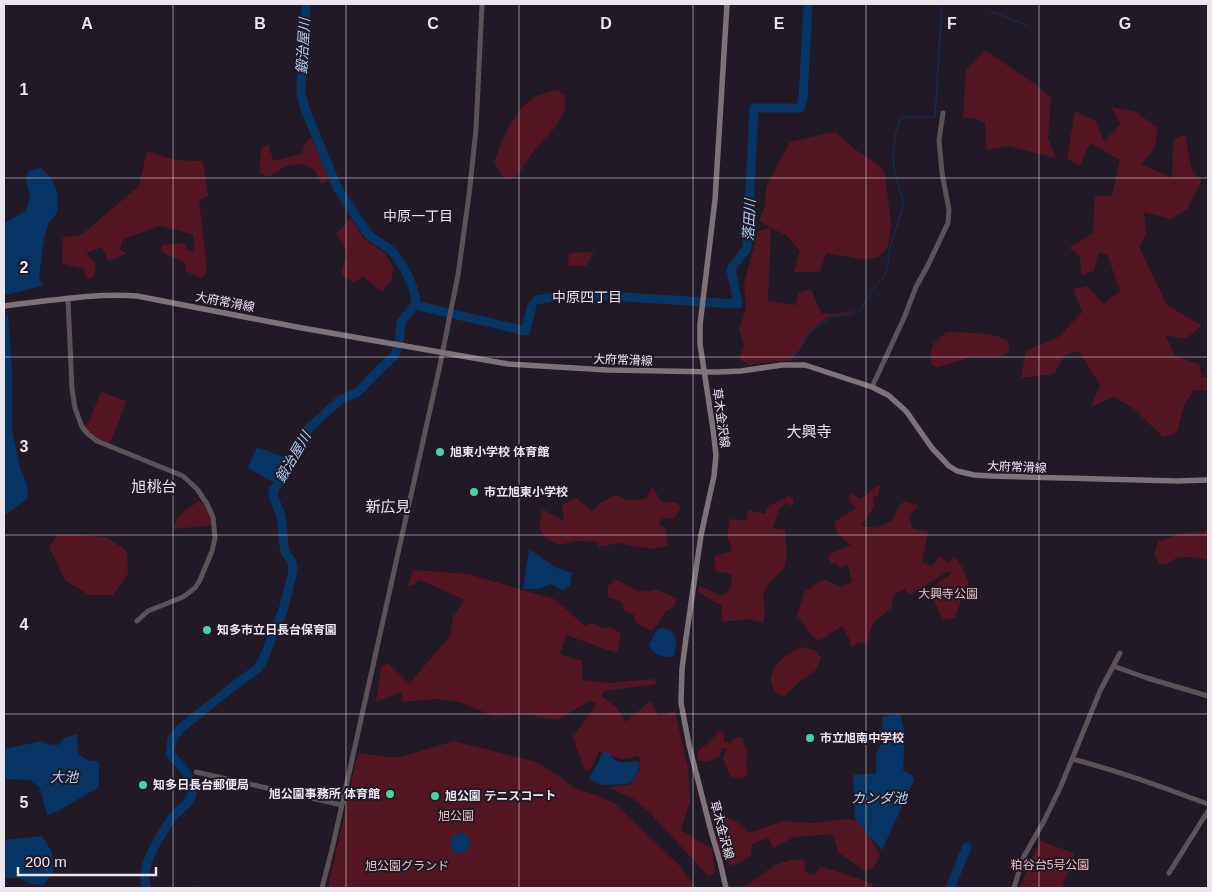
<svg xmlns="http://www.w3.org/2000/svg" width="1212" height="892" font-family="Arial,'Noto Sans JP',sans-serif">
	<rect width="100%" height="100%" fill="#211926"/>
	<!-- green -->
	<path fill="#541522" d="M985,50L1035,84L1051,98L1048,139L1056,158L1008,146L986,150L985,123L976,119L963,117L966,70Z
		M558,90L565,96V109L557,125L537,147L516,177L505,179L499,171L494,163C501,141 511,117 529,101C537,94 548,92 558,90Z
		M1111,107L1136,112L1158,128L1154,149L1141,164L1172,178L1173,140L1185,134L1192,171L1202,180L1187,209L1171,219L1144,212L1146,235L1139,247L1167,305L1202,326L1185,339L1165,335L1175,356L1199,364L1202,377H1208V391L1194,390L1184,404L1177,433L1163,437L1133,408L1114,397L1091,407L1100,385L1079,351L1065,355L1054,374L1021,378L1026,351L1060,336L1082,312L1073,289L1088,286L1103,304L1120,291L1107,254L1098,253L1094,271L1081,276L1080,256L1069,248L1093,233L1095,196H1112L1120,160L1090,143L1080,166L1067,159L1075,111L1096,121L1104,141L1121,124Z
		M835,132L856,150L880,166L885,174L891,224L888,247L879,257L865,260L826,253L820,272H794L800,251L786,235L771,228L768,301L796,305L799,293L811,289L821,313L828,314L857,311L852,313L828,317L814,328L807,336L801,348L790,361H779L749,365L739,358L744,347L739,329L746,310L744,284L758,231L771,228L759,221L765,206L766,187L790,142Z
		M311,137L329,179L322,184L315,170L302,164L286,166L268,177L259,173L261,148L269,144L273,161L302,154L304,145Z
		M147,151L175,160L203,161L208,196L199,200L207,271L202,278L185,271L186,264L161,251L162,245L185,243L188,251H195L193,234L160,226L123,239L120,249L127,254L108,261L102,247L86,253L96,264L94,277L86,279L84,269L62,263L63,237L81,235L139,186Z
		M351,218L364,239L385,253L393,267L392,280L382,292L363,276L354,283L341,274L347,251L336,234Z
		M594,252L586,266H569L568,256L570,253Z
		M947,332C959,332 999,333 1006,340C1010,343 1009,347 1009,351L1002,356L996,357L974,356L939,367H935L931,364C931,344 932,343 947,332Z
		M101,392L126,401L118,424L108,446L82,427L88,423Z
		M877,486H880L878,497L874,496L873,499L875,505L861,526L876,528L893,520L899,505L906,501L919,506L909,515L912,528L928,532L922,562L932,566L939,556L948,563L954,556L961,566L969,582L964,592L955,618L942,620L930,590L936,584L951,574L949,571L909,595L905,589L894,594L891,608C876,620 869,624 868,644L859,642L851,648L849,638L842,626L819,641L813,637L797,615L804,592L824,579L840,587L852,582L848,564L840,568L836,563H830L828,558L831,553L851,545L837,534L834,522L856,508L849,501L850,492L861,499Z
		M652,487L662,502H676L681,507L674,519L663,518L659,524L666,529L668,546L652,549L618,543L599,547L598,542L575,541L559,545L546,538L539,529L542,509L564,521L562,505L576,498L592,511L600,503L616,495L628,500L646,499Z
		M789,496L793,499V506L785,503L778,511L773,528L785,530L787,555L785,567L767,585L763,597L765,613L763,623L748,619L722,622V606L697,591L700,586L722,596L731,587L732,574L715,571V556L732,551L727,536L730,519L746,521L748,510L765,514L769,505C777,503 782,499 789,496Z
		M199,501C208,505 212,516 214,525L174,529C176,513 187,510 199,501Z
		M1208,531V560C1198,558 1185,555 1175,559C1169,562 1167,565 1160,564L1154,556L1158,542C1178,533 1187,532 1208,531Z
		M58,534L106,537L127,551L128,574L113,595H89L65,580L49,547Z
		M413,570L468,574L554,599L585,626L592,623L605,629L611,627L621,634L617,653L566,635L560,654L582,661V680L609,683L653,679L658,684L604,691L601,696L616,707L626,722L651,700L658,716L675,711L688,768L690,801L681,830L712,849L715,874L707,875L651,814L634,799L608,787L630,785L640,769L639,756L623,759L599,752L591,769L585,771L573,737L596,704L591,700L558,720L525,714L493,716L460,702L437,699L402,702V692L376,702L381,667L388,663L409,684L450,636L453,617L465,600L420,580L413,585L408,586Z
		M616,579C631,587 638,596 655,589L676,598L675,606L665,612L660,621L651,631L636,623L634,615L624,610L622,602L608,597V586Z
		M801,647L815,650L821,658L816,670L798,683L784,697C776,693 770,688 771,678C774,661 787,655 801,647Z
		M719,731L724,733V741L730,743L737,737L742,738L747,753L746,765L748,775L742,779L730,776L723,758L727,749L722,748L719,757C710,761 707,762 698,761C694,749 704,748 710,741C713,738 716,734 719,731Z
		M454,741L536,762L559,776L574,788L599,796L615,804L679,865L696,888H328L358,753L389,757H401Z
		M708,799L721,804L723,815L738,823L749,833L783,821L814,823L847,819L862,822L880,856L873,868L865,871L838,852L833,834L794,837L773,848L769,838L752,844L751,855L739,864L730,865L720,854Z
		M1040,841L1074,853L1062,888H1021V885Z
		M791,860H803L805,863V872L813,875L816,874L820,866L874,884L871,888H737L747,885L775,865Z"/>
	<!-- water -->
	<path fill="#063565" d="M41,168L51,178L58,194L57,213L48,224L43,244L39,278L43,286L4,295V223L26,211L30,196L26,180L29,171Z
		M8,315L12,372V430L21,471L27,484L28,498L4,516V316Z
		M257,447L289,459L286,465L273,482L248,468Z
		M529,549L557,568L572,573L570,585L563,591L551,584L539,589H523Z
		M661,628C679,630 677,643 674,656C665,659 653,655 649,645L657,630Z
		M900,714L905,733L903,770L912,775L914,780L882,850L855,819L853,775L876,773V754L883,741L882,717Z
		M77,734L78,754L89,761H99V787L58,811L47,815L40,788L30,780L4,779V749L42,741L48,744L58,745L65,738Z
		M604,751C610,753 610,756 615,760C621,765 630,761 637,761L639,764V768L634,780L628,784L601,785L589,779Z
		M450 843a10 10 0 1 1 20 0a10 10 0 1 1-20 0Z
		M42,836L52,852L53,872L43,885L31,884L18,878H4V840Z"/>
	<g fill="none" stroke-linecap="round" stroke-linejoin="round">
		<!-- stream -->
		<path stroke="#063565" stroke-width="1" d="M990,11L1029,26
			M788,359L798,351L810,332L830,318L836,316L852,315L858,312L862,308L870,293L884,276L887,269L890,247L903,207L902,197L894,171L893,153L896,133L901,117H935L942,4
			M197,885V888"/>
		<!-- river -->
		<path stroke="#063565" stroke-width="9" d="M536,300L565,295L576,294L738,304L731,269L747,248L754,108H800L803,99L808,4
			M415,305L526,331L532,305
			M146,888C145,882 145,875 146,869C149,854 158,839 166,827C168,824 170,820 173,817C181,807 195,801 192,786C190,774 178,763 170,754L172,739L181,728L235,685L256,670L262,662L283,610L292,575L293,568L292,562L285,552L284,546L282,524L280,513L273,495L274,489L287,473L296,458L306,432L311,426L340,400L358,392L376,373L395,355L399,342L401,322L415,305L416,301C414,285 401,258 388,248C381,243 374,240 368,234L338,189L305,109L301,93V85L306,4
			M950,888L967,847"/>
		<!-- tertiary -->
		<path stroke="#5b5357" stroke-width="5" d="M68,299L72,389L75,408L82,427L88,434L97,441L183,476L197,489L207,504L213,517L215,538L212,551L200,580L195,588L183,597L148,611L137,621
			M872,387L904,318L916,287L928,265L948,223L949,210L942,173L939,140L943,113
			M1113,666L1147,678L1208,696
			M1072,759C1111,769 1149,782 1186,796C1193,799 1201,801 1208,804
			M196,772L342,805
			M1169,873L1208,811
			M322,888L333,845L440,365L458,275L469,195L476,129L482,4
			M1014,888L1023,858L1044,821L1061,786L1100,691L1120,653"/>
		<!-- secondary -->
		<path stroke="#7e7279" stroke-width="5.5" d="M4,306C48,301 93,293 137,296L302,328L508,364L607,370L718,372L741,371L782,365H805L872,387L888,395L906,411L932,448L949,466L957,471L974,475L991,476L1177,481L1208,480
			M726,888L720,862L711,831L689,745L681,703L682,669L686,638L701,535L714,476L716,455L713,429L700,344V325L715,200L727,4"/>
	</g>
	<!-- grid -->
	<path fill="none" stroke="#ebe5ee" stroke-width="1" stroke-opacity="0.55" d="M173,4V888M346,4V888M519,4V888M693,4V888M866,4V888M1039,4V888M4,178H1208M4,357H1208M4,535H1208M4,714H1208"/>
	<!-- markers -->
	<g fill="#46d49e" stroke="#211926" stroke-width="2">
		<circle cx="440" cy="452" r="5"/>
		<circle cx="474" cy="492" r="5"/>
		<circle cx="207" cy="630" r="5"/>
		<circle cx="810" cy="738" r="5"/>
		<circle cx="143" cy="785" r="5"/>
		<circle cx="390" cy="794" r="5"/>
		<circle cx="435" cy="796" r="5"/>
	</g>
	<g text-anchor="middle" stroke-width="4" stroke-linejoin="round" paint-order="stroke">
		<!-- street labels -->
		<g font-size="12" fill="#ebe5ee" stroke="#211926">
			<text transform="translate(225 302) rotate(11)" y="4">大府常滑線</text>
			<text transform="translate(623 360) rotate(2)" y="4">大府常滑線</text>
			<text transform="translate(721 418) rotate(82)" y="4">草木金沢線</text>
			<text transform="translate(1017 467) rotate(2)" y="4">大府常滑線</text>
			<text transform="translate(722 830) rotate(75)" y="4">草木金沢線</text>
		</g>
		<!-- poi labels -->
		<g font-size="12" font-weight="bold" fill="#ebe5ee" stroke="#211926" text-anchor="start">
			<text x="450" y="456">旭東小学校 体育館</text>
			<text x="484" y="496">市立旭東小学校</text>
			<text x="217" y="634">知多市立日長台保育園</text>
			<text x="820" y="742">市立旭南中学校</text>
			<text x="153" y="789">知多日長台郵便局</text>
			<text x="380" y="798" text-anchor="end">旭公園事務所 体育館</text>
			<text x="445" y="800">旭公園 テニスコート</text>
		</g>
		<!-- park labels -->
		<g font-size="12" fill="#f2bec3" stroke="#211926">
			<text x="948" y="598">大興寺公園</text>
			<text x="456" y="820">旭公園</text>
			<text x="1050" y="869">粕谷台5号公園</text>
			<text x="407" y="870">旭公園グランド</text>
		</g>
		<!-- water labels -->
		<g font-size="14" font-style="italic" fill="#aeccf0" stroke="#211926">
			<text transform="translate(303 46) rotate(-87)" y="5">鍛治屋川</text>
			<text transform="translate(749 220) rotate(-87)" y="5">落田川</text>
			<text transform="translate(293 457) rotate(-60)" y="5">鍛治屋川</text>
			<text x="64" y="782">大池</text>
			<text x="879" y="803">カンダ池</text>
		</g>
		<!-- neighbourhood labels -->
		<g font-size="14" fill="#ebe5ee" stroke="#211926">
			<text x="418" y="221">中原一丁目</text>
			<text x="587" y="302">中原四丁目</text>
		</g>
		<!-- quarter labels -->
		<g font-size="15" fill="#ebe5ee" stroke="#211926">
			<text x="809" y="437">大興寺</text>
			<text x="154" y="492">旭桃台</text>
			<text x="388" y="512">新広見</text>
		</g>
	</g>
	<g font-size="16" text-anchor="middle" font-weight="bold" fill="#ebe5ee" stroke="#211926" stroke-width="4" stroke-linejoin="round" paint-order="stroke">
		<text x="87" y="29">A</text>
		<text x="260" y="29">B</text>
		<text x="433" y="29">C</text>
		<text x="606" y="29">D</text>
		<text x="779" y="29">E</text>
		<text x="952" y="29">F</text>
		<text x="1125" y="29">G</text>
		<text x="24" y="95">1</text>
		<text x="24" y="273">2</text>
		<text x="24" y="452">3</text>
		<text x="24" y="630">4</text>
		<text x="24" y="808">5</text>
	</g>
	<!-- border -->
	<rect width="1212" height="892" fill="none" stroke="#ebe5ee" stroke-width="10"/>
	<!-- scale -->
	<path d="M18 867v8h138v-8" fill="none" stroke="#ebe5ee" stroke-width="2.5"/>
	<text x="25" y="867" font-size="15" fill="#ebe5ee" stroke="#211926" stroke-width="4" paint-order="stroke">200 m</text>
</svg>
